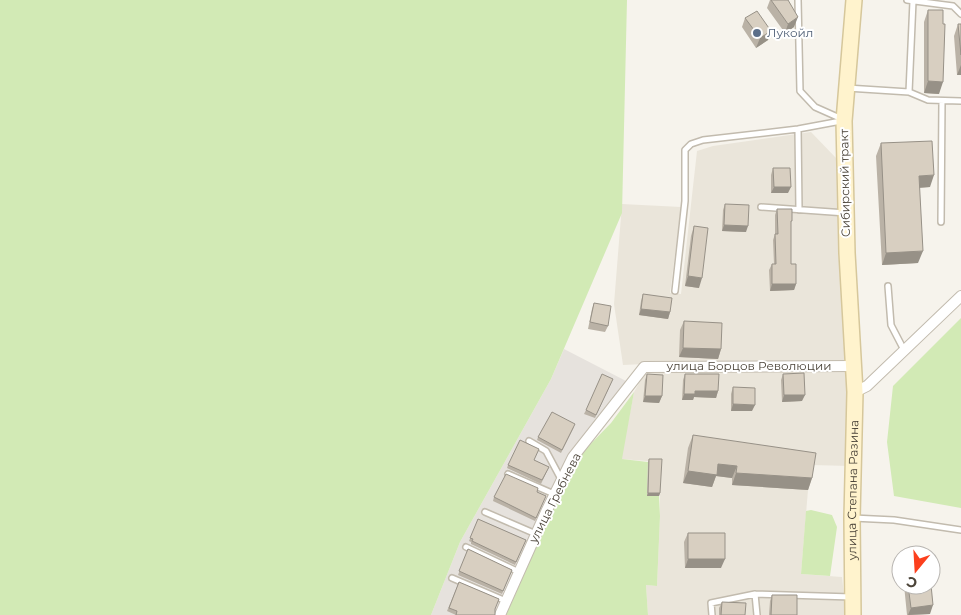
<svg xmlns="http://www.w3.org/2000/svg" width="961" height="615" font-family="Montserrat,sans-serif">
	<rect width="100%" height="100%" fill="#f6f3ec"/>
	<!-- residential -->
	<path fill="#eae5da" d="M811,132L836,158L838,252L851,363H667L623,365L614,304L622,204L681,207L670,293L681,294L697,151L713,146Z
		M646,371H850L851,466L811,465L808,490L801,574L842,577L846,615H648L646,585L657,586L660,516V462L621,459L634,392Z"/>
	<!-- industrial -->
	<path fill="#e6e2dd" d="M564,349L628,382L571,454L498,615H431L460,542L551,379Z"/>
	<!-- green -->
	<path fill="#d2eab5" d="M0,0H627L622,213L551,379L460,542L431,615H0Z
		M961,318V508L894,496L887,442L893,386Z
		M634,392L622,459L648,462L647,496H659L660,516L657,586L646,585L648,615H506L575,460L611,423Z
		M811,510L832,515L837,527L830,576L801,574L806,511Z"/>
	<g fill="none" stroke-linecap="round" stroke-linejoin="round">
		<!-- service casing -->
		<g stroke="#c2bbae" stroke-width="8">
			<path id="service" d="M798,0L800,91L815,107L842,119
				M907,0L953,6L961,14
				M847,88L909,92L913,1
				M909,92L928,100L961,101
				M798,129L799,210
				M761,207L846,213
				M941,222L942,101
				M888,286L891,325L904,350
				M675,291L685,201V150L691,144L703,140L798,129L841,121
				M529,441L546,451L561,479
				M508,474L554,494
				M485,512L536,534
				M853,518L894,520L961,530
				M466,547L519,572
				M452,578L506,601
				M755,594L757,615
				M712,615L711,603L755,594L852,597"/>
		</g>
		<!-- minor casing -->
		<g stroke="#c2bbae" stroke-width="12">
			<path id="minor" d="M855,392L867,386L961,296
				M500,615L546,512L573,457L644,367L854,366"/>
		</g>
		<!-- secondary casing -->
		<g stroke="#d6c79b" stroke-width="18">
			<g id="secondary">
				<path id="s1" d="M853,615L852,518L855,392L847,253L844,121L854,0"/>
			</g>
		</g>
		<!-- service -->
		<use href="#service" stroke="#fff" stroke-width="5"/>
		<!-- minor -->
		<use href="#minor" stroke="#fff" stroke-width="10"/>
		<!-- secondary -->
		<use href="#secondary" stroke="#fff3cd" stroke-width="15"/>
	</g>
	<!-- wall -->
	<path fill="#bab2a6" d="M770,0H788L794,27L785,33L767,8Z
		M928,10L943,24L939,94L924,93V22Z
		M745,18L771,31L768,40L756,48L742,27Z
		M958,24H961V75H957L954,36Z
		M881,143L930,187L919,188L918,263L882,265L876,156Z
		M773,168L788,193H771V175Z
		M725,204L746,232L722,231L723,210Z
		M777,209L791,225V264L796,284L794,290L770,291L769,270L772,264H774L773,240L775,234V215Z
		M694,226L699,288L685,286L691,236Z
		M643,294L670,312L668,319L639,315L641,301Z
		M594,303L608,326L605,332L588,329L592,309Z
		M684,321L721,349L718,359L679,357L680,330Z
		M647,374L662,396L659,403L643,402L645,380Z
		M685,374L718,391L716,398L694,397L693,400H682L683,380Z
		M783,374L802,401L782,402L781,380Z
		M613,379L595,418L584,414L586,410Z
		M733,387L752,411H731V394Z
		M574,427L561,453L537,440L538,437Z
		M693,435L812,478L808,490L732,485V478L716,476L712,487L683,483L688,448Z
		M649,459L660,493L659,496H647L648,462Z
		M534,460L549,467L541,484L507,468L508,465Z
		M537,492L546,496L535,521L493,501L494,497Z
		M478,519L526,540L515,565L471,544V542L469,541Z
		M688,533L721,568H685L684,542Z
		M468,549L512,570L502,594L458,575Z
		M459,582L499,599L456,615L447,611Z
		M904,585H931L930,614L907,615Z
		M772,595L797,615H769L770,601Z
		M722,602L745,615H719V608Z"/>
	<!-- shaded-wall -->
	<path fill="#979187" d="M798,17L794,27L785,33L788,24Z
		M771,31L768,40L756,48L760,38Z
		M961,65V75H957Z
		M928,81L943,82L939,94L924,93Z
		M934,175L930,187L914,188L919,176Z
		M774,187H791L788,193H771Z
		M724,225L748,226L746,232L722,231Z
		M923,251L918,263L882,265L886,253Z
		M688,276L702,278L699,288L685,286Z
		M772,284H796L794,290L770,291Z
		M641,309L670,312L668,319L639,315Z
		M683,348L721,349L718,359L679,357Z
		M695,391H718L716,398L694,397L693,400H682L684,394Z
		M784,395H805L802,401L782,402Z
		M645,396H662L659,403L643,402Z
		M733,404L755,405L752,411H731Z
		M718,464L737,466L732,478L716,476L712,487L683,483L688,471Z
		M736,473L812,478L808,490L732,485Z
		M648,493H660L659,496H647Z
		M688,559H725L721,568H685Z
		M933,605L930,614L908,615L911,608Z"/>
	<!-- building -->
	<path fill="#d8cfc1" stroke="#979187" d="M771,0H788L798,17L788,24Z
		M928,10H943V24H945L943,82L928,81Z
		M757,11L771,31L760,38L745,18Z
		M958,24H961V55Z
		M932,141L934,175L919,176L923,251L886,253L881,143Z
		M773,168H790L791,187H774Z
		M725,204L749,205L748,226L724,225Z
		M777,209H792V221H791V264H796V284H772V264H776L775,234H778Z
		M694,226L708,228L702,278L688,276Z
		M643,294L672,298L670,312L641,309Z
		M594,303L611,306L608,326L590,322Z
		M684,321L722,323L721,349L683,348Z
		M804,373L805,395H784L783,374Z
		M602,374L613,379L596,415L586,410Z
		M647,374L663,375L662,396H645Z
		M685,374H719L718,391H695V394H684Z
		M733,387L755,388V405L733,404Z
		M552,412L575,424L562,450L538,437Z
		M693,435L816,453L812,478L736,473L737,466L718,464L717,475L688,471Z
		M520,440L539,449L534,460L549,467L542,480L508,465Z
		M649,459H662L660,493H648Z
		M506,474L538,488L537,492L546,496L536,518L494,497Z
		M478,519L526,540L516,562L472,541L473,539L470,538Z
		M688,533H725V559H688Z
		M468,549L512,570L503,591L459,571Z
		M459,582L499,599L495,609V615H456L457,611L449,608Z
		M908,585H931L933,605L911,608Z
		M772,595H797V615H771Z
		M722,602L746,603L745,615H721Z"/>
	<!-- markers -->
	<circle fill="#5c6f8a" stroke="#fff" stroke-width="2" cx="757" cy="33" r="5"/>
	<g text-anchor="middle" stroke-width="4" stroke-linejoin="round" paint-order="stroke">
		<!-- service labels -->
		<g font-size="12" fill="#4e5e75" stroke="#fff" text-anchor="start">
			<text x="767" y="37">Лукойл</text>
		</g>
		<!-- street labels -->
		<g font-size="12" fill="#4b4439" stroke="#fff">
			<text transform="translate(845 183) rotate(-91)" y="4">Сибирский тракт</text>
			<text x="749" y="370">улица Борцов Революции</text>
			<text dy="4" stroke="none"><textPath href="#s1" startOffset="125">улица Степана Разина</textPath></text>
			<text transform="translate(555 498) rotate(-63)" y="4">улица Гребнева</text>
		</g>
	</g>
	<!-- north arrow -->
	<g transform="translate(916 570) rotate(198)"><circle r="24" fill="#ffffff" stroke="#b7b4b0"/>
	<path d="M0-4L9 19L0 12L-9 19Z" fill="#fc3f1d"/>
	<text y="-8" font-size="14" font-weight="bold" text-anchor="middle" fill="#4b4439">С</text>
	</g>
</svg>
